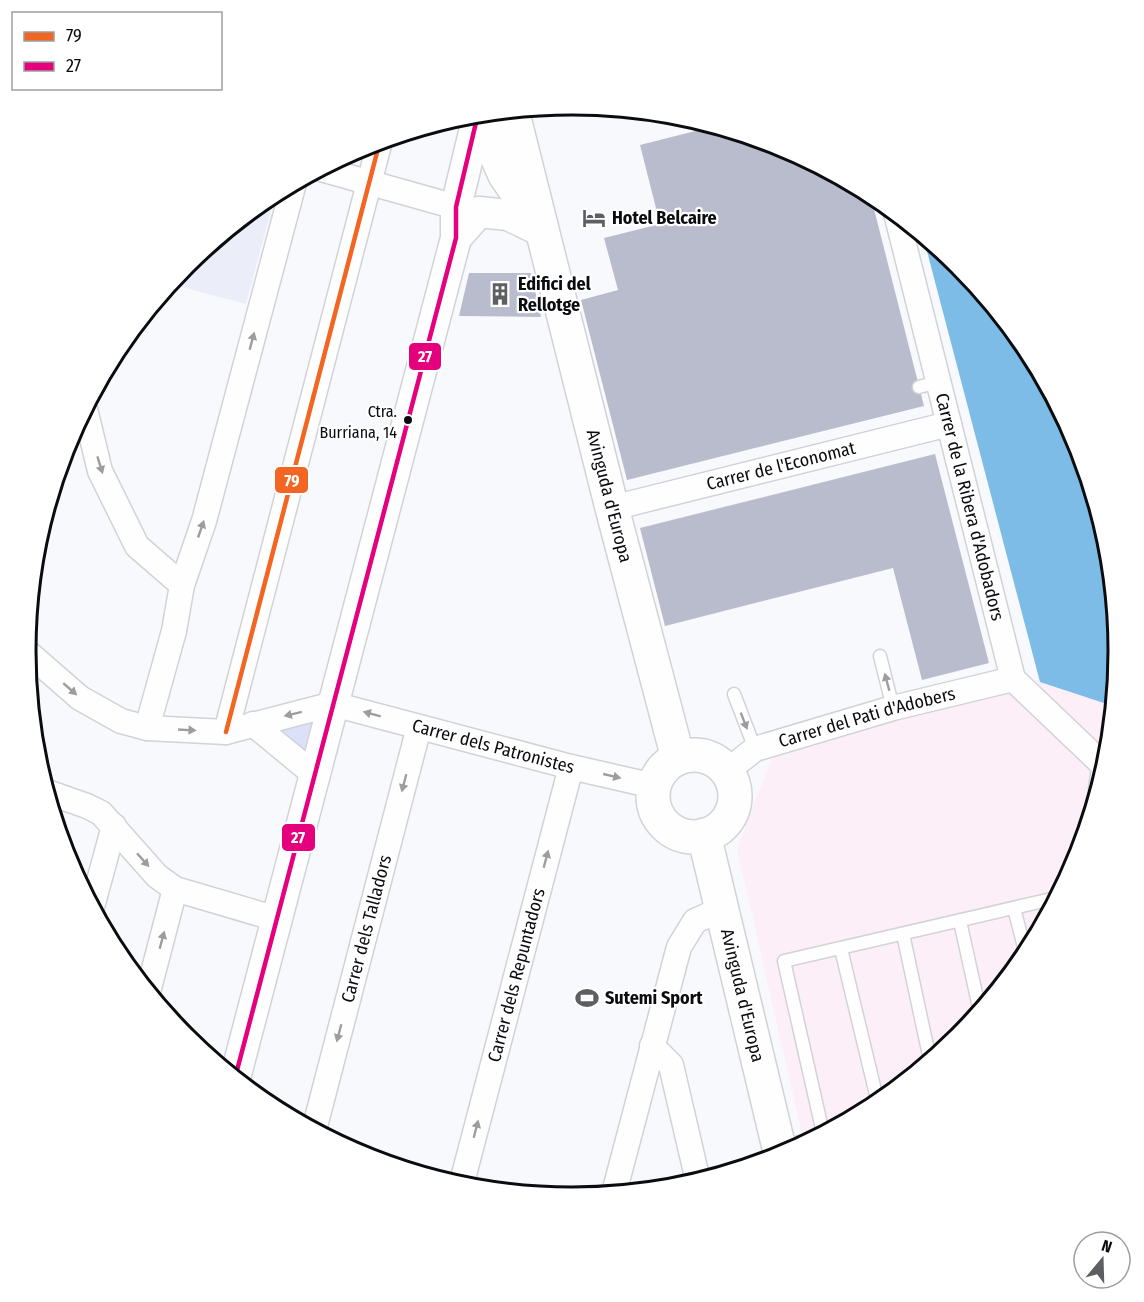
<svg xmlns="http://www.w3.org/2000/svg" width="1144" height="1302" font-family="'Fira Sans Condensed',sans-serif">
	<rect width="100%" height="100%" fill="#f8f9fc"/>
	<!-- industrial -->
	<path fill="#fceff7" d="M1041,679L1113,704L1108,758L1077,860L1026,955L958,1038L875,1106L804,1143L737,849L774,753Z"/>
	<!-- built -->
	<path fill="#ebeef8" d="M276,192L246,304L170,284L186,264L269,196Z"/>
	<!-- green -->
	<path fill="#dce1f9" d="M333,704L315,775L253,724Z"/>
	<!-- water -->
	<path fill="#7cbce7" d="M923,236L959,265L1027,348L1077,442L1108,545L1118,651L1113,706L1040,682Z"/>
	<!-- building -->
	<path fill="#b9bccd" d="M715,126L781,146L870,193L924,406L627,480L581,300L618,290L604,238L660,224L640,145Z
		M469,273H531L541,317L459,316Z
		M935,454L989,663L922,680L893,568L665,626L640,528Z"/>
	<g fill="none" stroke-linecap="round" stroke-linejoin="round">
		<!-- service casing -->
		<g stroke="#d2d3d6" stroke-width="15">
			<path id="service" d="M919,387L938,382
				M880,656L893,708
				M734,694L755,749
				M1097,795L1095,789L1099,761
				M1014,908L1026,955
				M960,921L980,1012
				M903,934L930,1060
				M841,949L878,1103
				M823,1133L784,961L1056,898
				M780,1147L812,1139"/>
		</g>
		<!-- minor casing -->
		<g stroke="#d2d3d6" stroke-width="27">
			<g id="minor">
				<path d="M321,169L456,207"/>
				<path id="s1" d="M896,213L1013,679L1099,761L1106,764"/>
				<path d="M85,409L100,471L137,546L182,585"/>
				<path id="s2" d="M612,508L949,424"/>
				<path id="s3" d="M26,651L80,698L121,721L147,728L226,732L333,704L571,767L654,786"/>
				<path d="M253,724L315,775"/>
				<path d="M147,728L174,631L182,585L204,521L294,183"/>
				<path d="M226,732L380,141"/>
				<path id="s4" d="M727,771L755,749L893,708L1013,679"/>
				<path d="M47,792L87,806L101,813L157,876L175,889L277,919"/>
				<path d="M92,907L114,826"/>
				<path d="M148,992L175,889"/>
				<path d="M652,1046L671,1065L698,1181"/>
				<path id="s5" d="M314,1130L419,727"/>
				<path id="s6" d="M461,1186L571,767"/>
				<path d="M614,1193L679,947L695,921L722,909"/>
			</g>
		</g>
		<!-- tertiary casing -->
		<g stroke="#d2d3d6" stroke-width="33">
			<path id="tertiary" d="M456,238L479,212L508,215L543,232
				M235,1078L456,238V207L478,116"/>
		</g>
		<!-- secondary casing -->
		<g stroke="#d2d3d6" stroke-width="36">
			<g id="secondary">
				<path id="s7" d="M512,110L612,508L678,758"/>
				<path d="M478,114L505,175L527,207"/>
				<circle cx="694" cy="796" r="41"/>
				<path id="s8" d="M704,835L781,1156"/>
			</g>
		</g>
		<!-- service -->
		<use href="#service" stroke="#fefeff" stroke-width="12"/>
		<!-- minor -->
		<use href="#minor" stroke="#fefeff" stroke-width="24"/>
		<!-- tertiary -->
		<use href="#tertiary" stroke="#fefeff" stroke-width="30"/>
		<!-- secondary -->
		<use href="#secondary" stroke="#fefeff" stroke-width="33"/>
		<!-- bus-1 casing -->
		<g stroke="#fff" stroke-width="9">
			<path id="bus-1" d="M226,732L380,141"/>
		</g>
		<!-- bus-2 casing -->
		<g stroke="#fff" stroke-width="9">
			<path id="bus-2" d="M235,1078L456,238V207L478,114"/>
		</g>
		<!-- bus-1 -->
		<use href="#bus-1" stroke="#f26522" stroke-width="4.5"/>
		<!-- bus-2 -->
		<use href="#bus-2" stroke="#e5007d" stroke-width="4.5"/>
	</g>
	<!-- one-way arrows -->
	<defs><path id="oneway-solid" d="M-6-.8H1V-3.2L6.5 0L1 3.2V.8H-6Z" transform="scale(1.5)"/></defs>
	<g fill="#9d9d9f">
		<use href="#oneway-solid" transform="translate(252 341) rotate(-75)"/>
		<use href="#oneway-solid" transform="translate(100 465) rotate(73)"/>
		<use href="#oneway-solid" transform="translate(201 529) rotate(-71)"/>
		<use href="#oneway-solid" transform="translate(887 682) rotate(-105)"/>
		<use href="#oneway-solid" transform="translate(70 689) rotate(41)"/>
		<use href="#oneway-solid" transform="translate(293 714) rotate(166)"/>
		<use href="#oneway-solid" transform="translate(372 714) rotate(-165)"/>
		<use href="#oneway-solid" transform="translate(744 721) rotate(69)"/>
		<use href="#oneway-solid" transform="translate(187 730) rotate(3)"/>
		<use href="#oneway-solid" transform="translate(612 776) rotate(13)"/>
		<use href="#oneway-solid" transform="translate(404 783) rotate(105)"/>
		<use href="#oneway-solid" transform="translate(546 859) rotate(-75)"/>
		<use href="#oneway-solid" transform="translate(143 860) rotate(48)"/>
		<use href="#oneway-solid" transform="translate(162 940) rotate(-75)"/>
		<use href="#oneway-solid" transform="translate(339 1033) rotate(105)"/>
		<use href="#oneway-solid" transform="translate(476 1129) rotate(-75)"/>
	</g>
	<!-- icons -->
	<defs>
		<g id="hotel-bare" transform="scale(1.8)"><path d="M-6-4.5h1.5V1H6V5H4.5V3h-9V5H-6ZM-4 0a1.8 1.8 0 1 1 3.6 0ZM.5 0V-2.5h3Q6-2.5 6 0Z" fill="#5e5f63" stroke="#fff" stroke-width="2.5" paint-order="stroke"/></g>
		<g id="building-bare" transform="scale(1.8)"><path d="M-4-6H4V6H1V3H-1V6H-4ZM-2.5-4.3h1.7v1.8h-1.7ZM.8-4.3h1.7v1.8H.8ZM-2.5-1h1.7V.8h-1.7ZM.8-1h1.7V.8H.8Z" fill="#5e5f63" stroke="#fff" stroke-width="2.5" paint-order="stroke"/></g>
		<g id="stadium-bare" transform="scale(1.8)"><path d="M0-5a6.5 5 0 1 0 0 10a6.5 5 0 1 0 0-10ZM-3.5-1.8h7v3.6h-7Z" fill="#5e5f63" stroke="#fff" stroke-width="2.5" paint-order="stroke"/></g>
	</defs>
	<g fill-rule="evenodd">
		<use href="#hotel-bare" x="594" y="218"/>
		<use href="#building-bare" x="500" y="294"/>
		<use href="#stadium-bare" x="587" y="998"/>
	</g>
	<!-- markers -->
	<circle fill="#0b0c10" stroke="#fff" stroke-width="2" cx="408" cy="420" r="5"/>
	<g text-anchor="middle" stroke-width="4.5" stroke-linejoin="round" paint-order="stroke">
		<!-- bus labels -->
		<g font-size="16" fill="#0b0c10" stroke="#fff" text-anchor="end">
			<text x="397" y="417">Ctra.<tspan x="397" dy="21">Burriana, 14</tspan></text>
		</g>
		<!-- poi labels -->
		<g font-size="18" font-weight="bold" fill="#0b0c10" stroke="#fff" text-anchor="start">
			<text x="612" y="224">Hotel Belcaire</text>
			<text x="518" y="290">Edifici del<tspan x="518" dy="21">Rellotge</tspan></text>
			<text x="605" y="1004">Sutemi Sport</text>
		</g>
		<!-- street labels -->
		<g font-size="18" fill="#0b0c10" stroke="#fff">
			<text dy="6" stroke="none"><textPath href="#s2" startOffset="174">Carrer de l'Economat</textPath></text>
			<text dy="6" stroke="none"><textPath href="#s7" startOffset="398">Avinguda d'Europa</textPath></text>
			<text dy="6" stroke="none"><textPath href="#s1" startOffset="303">Carrer de la Ribera d'Adobadors</textPath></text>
			<text dy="6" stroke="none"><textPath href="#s4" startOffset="152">Carrer del Pati d'Adobers</textPath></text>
			<text dy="6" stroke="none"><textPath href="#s3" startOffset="501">Carrer dels Patronistes</textPath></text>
			<text dy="6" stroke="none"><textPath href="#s5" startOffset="208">Carrer dels Talladors</textPath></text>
			<text dy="6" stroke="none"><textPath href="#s6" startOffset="218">Carrer dels Repuntadors</textPath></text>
			<text dy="6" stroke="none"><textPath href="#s8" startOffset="165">Avinguda d'Europa</textPath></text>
		</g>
	</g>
	<!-- crop -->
	<path d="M0 0H1144V1302H0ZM36 651a536 536 0 1 1 1072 0a536 536 0 1 1-1072 0Z" fill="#fff" fill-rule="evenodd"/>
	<path fill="none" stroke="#0b0c10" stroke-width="3" d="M36 651a536 536 0 1 1 1072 0a536 536 0 1 1-1072 0Z"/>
	<g stroke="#fff" stroke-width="2">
		<rect x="408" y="342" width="34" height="29" rx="6" fill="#e5007d"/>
		<rect x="274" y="466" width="35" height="28" rx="6" fill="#f26522"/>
		<rect x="281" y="823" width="35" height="29" rx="6" fill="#e5007d"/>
	</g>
	<g font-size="16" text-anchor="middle" font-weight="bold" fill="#fff">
		<text x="425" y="362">27</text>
		<text x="292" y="486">79</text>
		<text x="298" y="843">27</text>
	</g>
	<!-- legend -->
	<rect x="12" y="12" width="210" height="78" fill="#ffffff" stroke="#9d9e9f" stroke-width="1.5"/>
	<rect x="24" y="32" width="30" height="9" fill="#f26522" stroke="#9d9e9f" stroke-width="1.5"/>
	<text x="66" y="42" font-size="18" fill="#0b0c10">79</text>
	<rect x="24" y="62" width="30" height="9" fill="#e5007d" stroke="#9d9e9f" stroke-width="1.5"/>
	<text x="66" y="72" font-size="18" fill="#0b0c10">27</text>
	<!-- north arrow -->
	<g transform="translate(1102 1260) rotate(19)"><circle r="28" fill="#ffffff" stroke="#9d9e9f" stroke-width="1.5"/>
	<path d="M0-4.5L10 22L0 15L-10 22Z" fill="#5e5f63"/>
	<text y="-9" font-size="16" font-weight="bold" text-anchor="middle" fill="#0b0c10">N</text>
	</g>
</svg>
